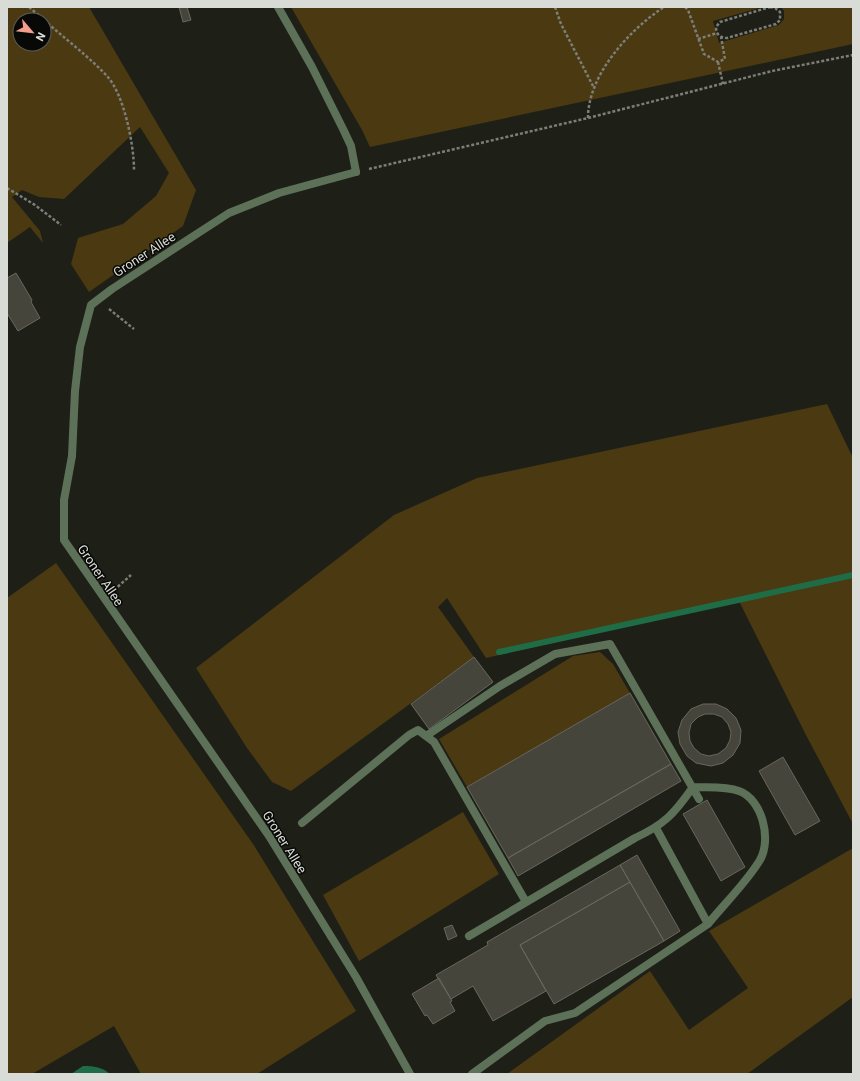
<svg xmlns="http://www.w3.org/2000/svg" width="860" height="1081" font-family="Roboto,sans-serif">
	<rect width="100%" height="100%" fill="#1e2018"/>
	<!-- green -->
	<path fill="#4a3911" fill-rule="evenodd" d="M7,7H89L196,190L183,226L89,292L71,264L78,238L123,224L156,196L169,173L140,127L64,199L39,197L22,190L12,197L40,231L43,243L30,227L7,243ZM20,20H44V44H20Z
		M291,7H763L713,21L719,43L779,25L784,19V11L781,7H853V44L370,147L362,130Z
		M827,404L853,458V824L806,735L739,601L486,658L447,598L438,607L474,657L291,791L272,782L247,748L196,668L394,515L477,478Z
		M56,563L253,844L356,1011L257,1074H141L114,1026L32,1074H8L7,1072V598Z
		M600,652L613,664L630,693L467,787L439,739L573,656Z
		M463,812L499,874L359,961L323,895Z
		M853,848V997L747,1074H507L650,971L689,1030L748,988L709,931Z"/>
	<!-- water -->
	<path fill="#1f6d47" d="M83,1066C94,1066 102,1067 110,1074H71Z"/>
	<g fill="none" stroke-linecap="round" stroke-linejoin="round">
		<!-- stream -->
		<path stroke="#1f6d47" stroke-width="6" d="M499,652L853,575"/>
	</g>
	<!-- building -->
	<path fill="#46453c" stroke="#68675e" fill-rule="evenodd" d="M179,7H187L191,20L183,22Z
		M16,273L32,300L31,302L40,318L18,331L7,313V278Z
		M474,657L493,682L429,729L411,704Z
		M630,693L671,764L508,858L467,787Z
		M703,704H716L727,709L736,718L741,730L740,743L733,755L723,763L711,766L696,763L687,756L680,744L678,732L682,720L691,709ZM705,714H714L722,717L728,724L731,732L730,740L726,748L718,754L709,756L701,754L694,748L690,741L689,733L691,724L698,717Z
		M783,757L820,821L795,835L759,771Z
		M671,764L681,781L518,876L508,858Z
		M707,800L745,867L721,881L683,814Z
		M637,855L680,931L664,941L620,865Z
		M620,865L630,882L520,945L546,991L493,1021L473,986L451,999L436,975L488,945L487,942Z
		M630,882L664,941L554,1004L520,945Z
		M452,925L457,936L448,940L444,928Z
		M439,978L452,1001L450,1002L455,1011L433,1024L427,1015L425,1016L412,994Z"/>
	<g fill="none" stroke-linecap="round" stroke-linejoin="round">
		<!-- path -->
		<path stroke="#7c7e77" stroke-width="2.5" stroke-dasharray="3 2" stroke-linecap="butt" d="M29,7L44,20
			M555,7L561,24L593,86
			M685,7L688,10L704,54L718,62L725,59L721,37
			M770,7L775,8L780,12V20L776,24L727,38C720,38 716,34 716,27L720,22Z
			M44,20C64,38 87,55 106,75C124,93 134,145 134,170
			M698,39L717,33
			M718,62L723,84
			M588,118C588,75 629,30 664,7
			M369,169L588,118L772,71L853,55
			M7,188L35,205L61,225
			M109,309L134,329
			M114,590L131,575"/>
		<!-- lane -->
		<path stroke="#5d7159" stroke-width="8" d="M278,7L312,67L344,131L351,146L356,172
			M426,736L500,686L555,654L610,644L699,799
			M302,823L409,735L418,730L434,742L526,902
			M469,936L635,838C665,824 674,814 693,787C707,788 725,786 739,791C762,799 772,839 760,860C746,883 725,903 708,924
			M472,1074L545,1021L575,1013L708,924L656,828"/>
		<!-- street -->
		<path stroke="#5d7159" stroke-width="8" d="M356,172L279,193L229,213L112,289L91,305L80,347L75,391L72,456L64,500V540L269,836L356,977L410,1074"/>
	</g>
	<g text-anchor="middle" stroke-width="3" stroke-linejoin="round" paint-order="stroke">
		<!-- street labels -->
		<g font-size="13" fill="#d9dbd6" stroke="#080906">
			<text transform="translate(144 254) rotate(-33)" y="5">Groner Allee</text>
			<text transform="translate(101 575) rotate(56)" y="5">Groner Allee</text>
			<text transform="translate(285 842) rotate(58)" y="5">Groner Allee</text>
		</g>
	</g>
	<!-- border -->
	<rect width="860" height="1081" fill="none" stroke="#d9dbd6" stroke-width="16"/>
	<!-- north arrow -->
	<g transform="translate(32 32) rotate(118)"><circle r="19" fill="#080906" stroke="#5c5d59"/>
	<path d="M0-3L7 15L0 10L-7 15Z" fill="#f49d8d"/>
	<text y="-6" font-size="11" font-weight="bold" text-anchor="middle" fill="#d9dbd6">N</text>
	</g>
</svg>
